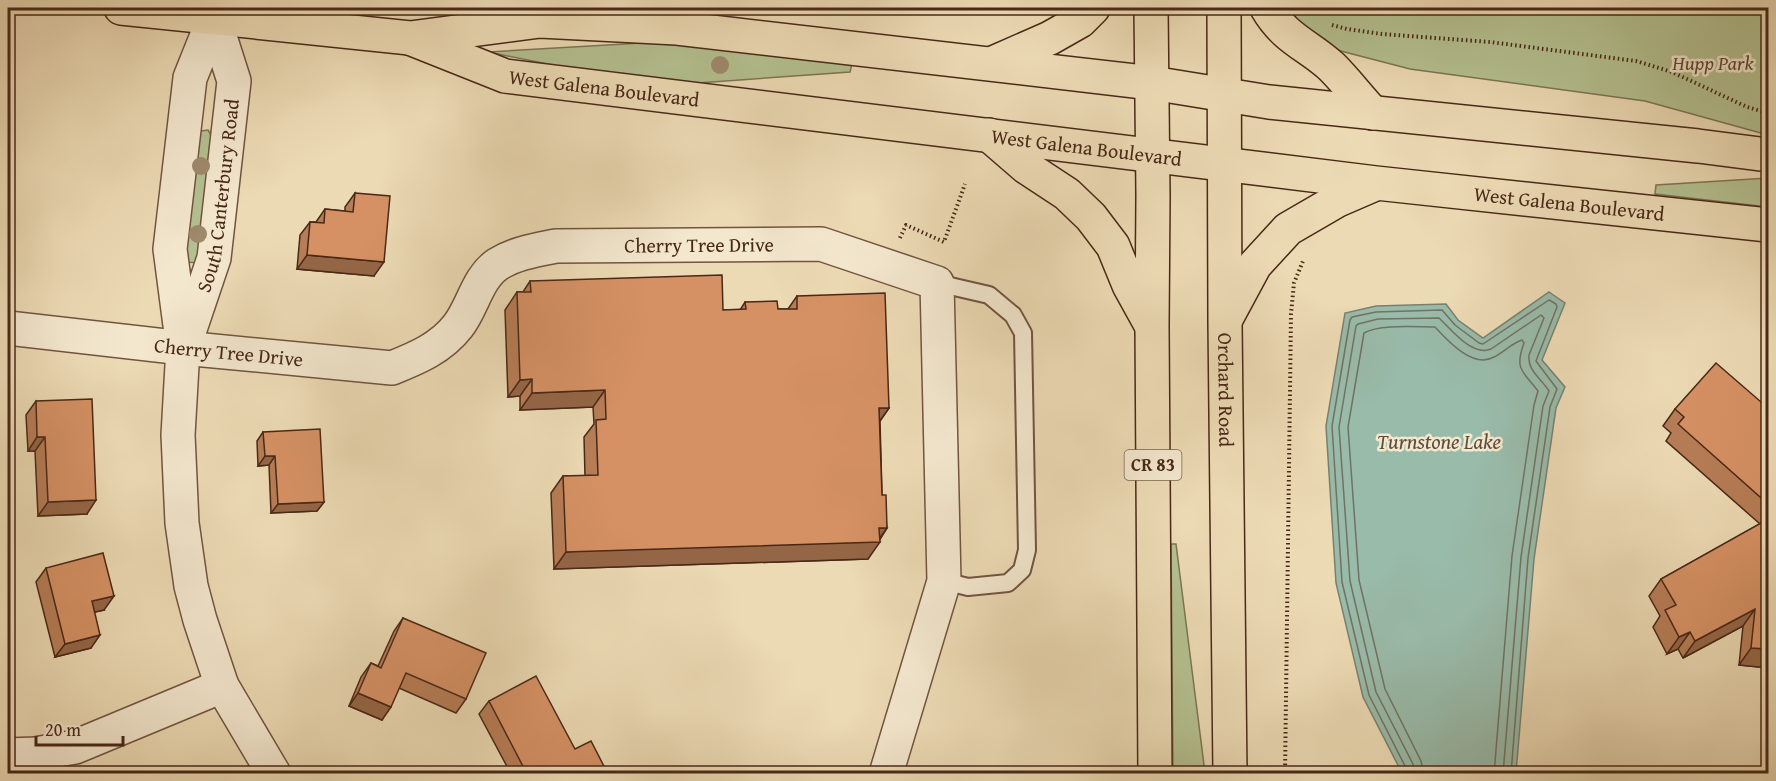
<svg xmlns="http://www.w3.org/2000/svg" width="1776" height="781" font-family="'Gentium Book Plus',serif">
	<rect width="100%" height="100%" fill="#ecdab4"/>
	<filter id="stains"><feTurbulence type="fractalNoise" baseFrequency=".00333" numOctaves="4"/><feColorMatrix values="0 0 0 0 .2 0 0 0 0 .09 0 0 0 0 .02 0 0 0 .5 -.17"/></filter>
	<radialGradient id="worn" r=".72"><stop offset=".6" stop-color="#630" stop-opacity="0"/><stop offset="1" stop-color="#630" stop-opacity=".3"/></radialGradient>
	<!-- green -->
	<path fill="#b4c090" stroke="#7e7454" stroke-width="1.5" d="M1285,8H1768V135L1645,101L1410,69L1337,50L1290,17Z
		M659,42L852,64L850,72L656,86L488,52Z
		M208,130L211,135L197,263L187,262L185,251L197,138L201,131Z
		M1768,178V207L1655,194L1656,185Z
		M1171,544H1176L1205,773H1173Z"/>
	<!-- water -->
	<path fill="#9ba" stroke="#798070" stroke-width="1.5" d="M1549,292L1565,303L1542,360L1565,387L1556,408L1534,559L1516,773H1402L1363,697L1336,583L1326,426L1345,313L1376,306L1446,304L1458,320L1483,338Z"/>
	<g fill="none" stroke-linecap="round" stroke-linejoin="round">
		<!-- shore -->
		<path stroke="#717261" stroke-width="1.5" d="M1407,774L1406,768L1369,695L1342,582L1332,426L1350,320L1352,317L1376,312L1442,310L1455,325L1479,343L1483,344L1549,300L1556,304L1557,307L1536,361L1557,389L1550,407L1528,558L1511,774
			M1415,774L1413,764L1376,692L1350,581L1339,427L1356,326L1358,324L1378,319L1439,318C1451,329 1472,357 1491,349L1541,315L1544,318L1529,355C1527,371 1542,379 1549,391L1543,406L1521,557L1503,774
			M1424,774L1421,761L1385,689L1359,580L1348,427L1364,333C1379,324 1416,327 1435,327C1448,341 1473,369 1494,357C1504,352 1512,343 1522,340L1524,343C1514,370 1523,371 1538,391L1534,405L1512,556L1494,774"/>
		<!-- service casing -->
		<g stroke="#72543f" stroke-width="20">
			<path id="service" d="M937,283L989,295L1013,315L1023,333L1027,550L1022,570L1008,583L968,587L944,581"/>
		</g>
		<!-- minor casing -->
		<g stroke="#72543f" stroke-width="36">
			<g id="minor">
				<path d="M215,8L214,18L190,78L170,249L183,348L178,435L182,523L191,586L200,620L222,686L274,774"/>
				<path id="s1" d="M8,328L183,348L392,368C417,358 441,348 458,326C473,307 477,278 498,264C516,253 536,250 556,246L821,244L937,283L944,581L886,774"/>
				<path id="s2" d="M186,341L214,258L234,81L214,18"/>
				<path d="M8,755L35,754L75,747L222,686"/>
			</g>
		</g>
		<!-- primary casing -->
		<g stroke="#492818" stroke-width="36">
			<g id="primary">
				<path d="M121,8L410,38L540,21L677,28L1152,83L1269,102L1698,146L1768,155"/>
				<path d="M1151,8L1153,196L1152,326L1155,774"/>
				<path id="s3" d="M1224,8L1225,322L1230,774"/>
				<path d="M1267,8C1285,39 1308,45 1332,67C1346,81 1359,98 1373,113"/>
				<path id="s4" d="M412,39L505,76L1376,183L1768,225"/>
				<path d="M993,63L1050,38L1080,21L1093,8"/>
				<path d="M989,135L1026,167L1067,194L1091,217L1113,246L1129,285L1150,323"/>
				<path d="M1227,317L1255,265L1288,229L1338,200L1375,184"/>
			</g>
		</g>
		<!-- path -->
		<path stroke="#492818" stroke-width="4" stroke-dasharray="1.5 3" stroke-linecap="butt" d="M1332,25L1347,29L1382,34L1490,42L1636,61L1672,72L1747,107L1768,113
			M900,238L906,225L944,242L965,184
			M1285,774L1291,314L1294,283L1303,261"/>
		<!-- service -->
		<use href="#service" stroke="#f3e7ce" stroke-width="16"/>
		<!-- minor -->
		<use href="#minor" stroke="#f3e7ce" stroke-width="33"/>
		<!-- primary -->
		<use href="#primary" stroke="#ecdab4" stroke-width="33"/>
	</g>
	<!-- trees -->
	<g fill="#9e896b">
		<circle cx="720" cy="65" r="9"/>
		<circle cx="201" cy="166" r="9"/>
		<circle cx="198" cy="234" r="9"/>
	</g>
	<!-- wall -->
	<path fill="#b77d56" stroke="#492818" stroke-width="1.5" d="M355,193L374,276L297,269L300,235L310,222H316L325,209L345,211V207Z
		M530,281L723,310H740L745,302L778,309H788L797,296L889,408L880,421L882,495L887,528L868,559L554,569L551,493L563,476H585L584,437L594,424L593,407L520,410V396L508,397L505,310L517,292H523Z
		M36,401L87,514L38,516L35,451H28L26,415Z
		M1768,408V668L1739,665L1743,626L1683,658L1678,649L1667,654L1653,627L1660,616L1649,596L1661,579L1760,524L1666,441L1671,433L1663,426L1675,409Z
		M263,432L324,502L317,511L271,513L269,465L258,466L257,441Z
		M46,568L104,610L94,612L91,648L55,657L36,582Z
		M403,618L466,699L456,713L399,688L382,720L349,706L361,677L371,663L378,666L394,631Z
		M1768,693V711H1767Z
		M489,701L575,749L608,774H511L479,714Z"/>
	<!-- shaded-wall -->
	<path fill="#956646" stroke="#492818" stroke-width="1.5" d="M307,255L384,262L374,276L297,269Z
		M532,379L520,396L508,397L520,380Z
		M605,390L593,407L520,410L532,393Z
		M879,408H889L877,425Z
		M37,437H45L35,451H28Z
		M265,456H275L269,465L258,466Z
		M96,500L87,514L38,516L48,502Z
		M324,502L317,511L271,513L278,504Z
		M879,528H887L877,542H880L868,559L554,569L566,552Z
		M114,596L104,610L82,615L92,601Z
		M1755,609L1743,626L1683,658L1695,641Z
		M1690,632L1678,649L1667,654L1679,637Z
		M100,635L91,648L55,657L65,644Z
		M1751,648L1768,649V668L1739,665Z
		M358,693L391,707L382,720L349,706Z"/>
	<!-- building -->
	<path fill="#d59164" stroke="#492818" stroke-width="1.5" d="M355,193L390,196L384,262L307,255L310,222L324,223L325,209L353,212Z
		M722,275L723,310L746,309L745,302L777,301L778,309H797V296L885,293L889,408H879L882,495H886L887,528H879L880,542L566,552L563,476L598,475L596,420L606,419L605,390L532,393V379L520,380L517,292H531L530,281Z
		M1716,363L1768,408V504L1678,424L1684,417L1675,409Z
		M92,399L96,500L48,502L45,437H37L36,401Z
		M320,429L324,502L278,504L275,456H265L263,432Z
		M1768,519V649L1751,648L1755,609L1695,641L1690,632L1679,637L1665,610L1676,605L1661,579Z
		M103,553L114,596L92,601L100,635L65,644L46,568Z
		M403,618L486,653L466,699L406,673L391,707L358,693L371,663L381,668Z
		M536,676L575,749L591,741L608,774H527L489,701Z"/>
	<g text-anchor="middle" stroke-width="5" stroke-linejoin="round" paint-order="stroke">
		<!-- shield labels -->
		<rect fill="#f3e7ce" stroke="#7c614f" stroke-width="1.5" x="1124.5" y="450" width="57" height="30" rx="4.5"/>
		<g font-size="18" font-weight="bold" fill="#492818">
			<text x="1153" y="471">CR 83</text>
		</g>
		<!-- park labels -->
		<g font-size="20" font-style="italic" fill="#5e4630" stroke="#f3e7ce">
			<text x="1713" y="70">Hupp Park</text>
		</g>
		<!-- street labels -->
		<g font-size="20" fill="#492818" stroke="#f3e7ce">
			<text dy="7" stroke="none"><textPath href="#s4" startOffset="200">West Galena Boulevard</textPath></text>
			<text dy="7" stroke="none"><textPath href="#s4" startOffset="686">West Galena Boulevard</textPath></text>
			<text dy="7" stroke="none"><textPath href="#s2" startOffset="150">South Canterbury Road</textPath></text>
			<text dy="7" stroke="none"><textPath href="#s4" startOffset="1172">West Galena Boulevard</textPath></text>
			<text dy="7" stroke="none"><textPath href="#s1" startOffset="744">Cherry Tree Drive</textPath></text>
			<text dy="7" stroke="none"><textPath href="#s1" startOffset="222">Cherry Tree Drive</textPath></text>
			<text dy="7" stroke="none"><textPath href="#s3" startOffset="382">Orchard Road</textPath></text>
		</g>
		<!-- water labels -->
		<g font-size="21" font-style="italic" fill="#5d4d3c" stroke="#f3e7ce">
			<text x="1439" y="449">Turnstone Lake</text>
		</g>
	</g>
	<!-- margin -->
	<rect width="1776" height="781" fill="none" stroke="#ecdab4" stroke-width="30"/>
	<rect x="9" y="9" width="1758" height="763" fill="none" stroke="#492818" stroke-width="3"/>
	<rect x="15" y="15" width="1746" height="751" fill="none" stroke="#492818" stroke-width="1.5"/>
	<!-- scale -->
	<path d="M36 736v9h87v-9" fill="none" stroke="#492818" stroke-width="3"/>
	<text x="45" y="736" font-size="18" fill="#492818" stroke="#f3e7ce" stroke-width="4.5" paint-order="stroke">20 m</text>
	<rect width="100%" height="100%" filter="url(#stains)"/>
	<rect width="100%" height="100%" fill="url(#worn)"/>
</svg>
